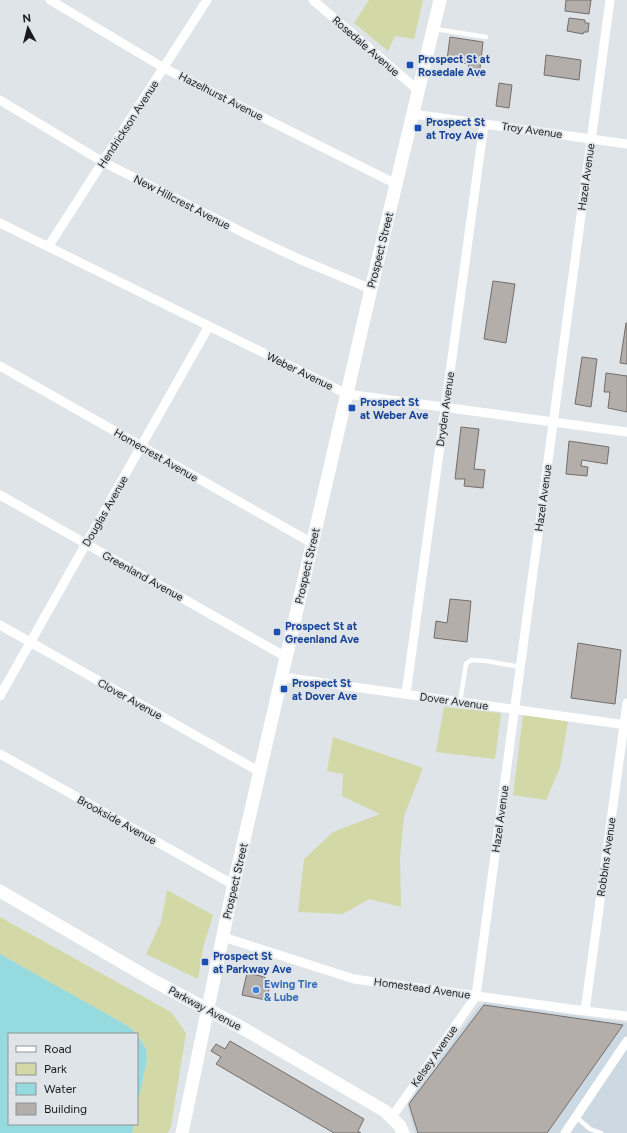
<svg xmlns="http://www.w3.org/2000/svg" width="627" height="1133" font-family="Figtree,sans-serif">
	<rect width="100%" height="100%" fill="#dfe4e8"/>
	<!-- built -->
	<path fill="#cdd9e2" d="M485,1002L627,1023V1133H415L408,1109V1101L478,1007Z"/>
	<!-- green -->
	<path fill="#d2d8a6" d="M369,0H423L414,39L395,36L388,51L354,23Z
		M444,707L501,713L495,759L436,752Z
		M523,715L568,721L560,768L546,800L513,795Z
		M333,737L423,768L404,816L400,857L401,907L369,899L343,914L298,912L304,859L333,832L380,814L342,796L343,774L327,771Z
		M167,890L213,915L203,948L198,979L146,954L161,922Z
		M0,917L171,1012L186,1033L171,1126L168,1133H132L134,1124H137V1108L147,1059L146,1049L137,1034L128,1026L0,954Z"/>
	<!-- water -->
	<path fill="#95dadf" d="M0,954L128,1026L137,1034H9V1124H134L132,1133H0Z
		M137,1035L146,1049L147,1059L137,1108Z"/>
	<!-- building -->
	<path fill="#b3aeaa" stroke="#736e6b" d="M566,0H591L589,14L565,11Z
		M569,18L585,20V23H589L588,32H584L583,34L567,31Z
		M450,37L483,42L479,77L467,75L469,64L447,60Z
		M546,55L581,60L579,80L544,75Z
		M499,83L512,85L509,108L496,106Z
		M493,281L515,284L506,343L484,339Z
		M626,323H627V364L620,363Z
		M582,357L597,359L591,407L575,404Z
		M606,373L627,376V412L608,408L610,392H604Z
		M461,427L479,429L474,469L485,470L483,488L464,486L465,479H455Z
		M569,441L609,447L607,464L582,460L581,466L588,467L587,476L566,474Z
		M450,599L471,601L467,642L434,638L436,621L447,623Z
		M578,643L621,650L615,704L571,698Z
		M247,973L265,977L264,984L270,986L266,1000L242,995Z
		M484,1005L623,1025L547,1133H418L409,1104Z
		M230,1041L364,1119L358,1131L361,1133H334L216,1064L221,1057L211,1051L216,1044L225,1049Z"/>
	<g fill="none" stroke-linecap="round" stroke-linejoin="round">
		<!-- lane -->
		<path stroke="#fff" stroke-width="4.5" d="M435,29L486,37
			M460,702L466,664L471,660L487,661L520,667
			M576,1117L590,1129L601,1133"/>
		<!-- street -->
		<path stroke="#fff" stroke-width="9" d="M50,0L164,68L396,184
			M313,0L419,91
			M0,100L103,162L250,236L299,259L371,289
			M413,114L627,144
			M0,223L347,394L627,432
			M48,247L207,0
			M0,366L312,543
			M0,495L286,657
			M0,625L260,772
			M282,677L627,725
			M406,694L484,124
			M0,696L209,326
			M0,754L234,885
			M223,937L354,979L585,1011L627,1016
			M585,1011L627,703
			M392,1117L476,996L610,0
			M565,1133L627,1041"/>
		<!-- secondary -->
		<path stroke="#fff" stroke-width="13" d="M0,891L154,981L246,1030L385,1111L400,1126L403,1133
			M182,1133L232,892L371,289L440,0"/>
	</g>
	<!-- markers -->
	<g fill="#1a4fb4" stroke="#dfe4e8" stroke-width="1.5">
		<rect x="406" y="61" width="8" height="8" rx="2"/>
		<rect x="414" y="124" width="8" height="8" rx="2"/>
		<rect x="348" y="404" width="8" height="8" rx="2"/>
		<rect x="273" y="628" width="8" height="8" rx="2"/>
		<rect x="280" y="685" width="8" height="8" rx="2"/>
		<rect x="201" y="958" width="8" height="8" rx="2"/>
	</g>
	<circle fill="#3f7fe0" stroke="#dfe4e8" stroke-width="1.5" cx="256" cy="990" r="4"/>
	<g text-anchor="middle" stroke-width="3.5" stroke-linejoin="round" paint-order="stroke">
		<!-- street labels -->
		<g font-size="11" fill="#191b1c" stroke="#dfe4e8">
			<text transform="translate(366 46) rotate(41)" y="4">Rosedale Avenue</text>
			<text transform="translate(221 96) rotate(27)" y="4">Hazelhurst Avenue</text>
			<text transform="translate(128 124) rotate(-57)" y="4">Hendrickson Avenue</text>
			<text transform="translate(532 130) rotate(8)" y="4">Troy Avenue</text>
			<text transform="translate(586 177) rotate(-82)" y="4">Hazel Avenue</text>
			<text transform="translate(182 202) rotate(27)" y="4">New Hillcrest Avenue</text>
			<text transform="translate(380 250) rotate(-76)" y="4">Prospect Street</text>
			<text transform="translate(300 371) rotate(26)" y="4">Weber Avenue</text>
			<text transform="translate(445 409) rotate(-82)" y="4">Dryden Avenue</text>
			<text transform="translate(156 455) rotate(30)" y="4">Homecrest Avenue</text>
			<text transform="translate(543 498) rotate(-82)" y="4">Hazel Avenue</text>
			<text transform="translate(105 511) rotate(-60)" y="4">Douglas Avenue</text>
			<text transform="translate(307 566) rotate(-77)" y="4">Prospect Street</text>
			<text transform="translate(143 576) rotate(29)" y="4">Greenland Avenue</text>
			<text transform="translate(130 699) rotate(29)" y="4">Clover Avenue</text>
			<text transform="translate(454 701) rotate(8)" y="4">Dover Avenue</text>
			<text transform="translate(500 819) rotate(-82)" y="4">Hazel Avenue</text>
			<text transform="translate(117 820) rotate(29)" y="4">Brookside Avenue</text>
			<text transform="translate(606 857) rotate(-82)" y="4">Robbins Avenue</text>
			<text transform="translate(235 881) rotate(-77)" y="4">Prospect Street</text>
			<text transform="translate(422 988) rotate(8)" y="4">Homestead Avenue</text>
			<text transform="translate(205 1008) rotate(28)" y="4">Parkway Avenue</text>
			<text transform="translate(434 1056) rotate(-55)" y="4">Kelsey Avenue</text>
		</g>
		<!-- transit labels -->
		<g font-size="11" font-weight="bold" fill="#164399" stroke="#dfe4e8" text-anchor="start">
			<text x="418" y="63">Prospect St at<tspan x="418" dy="13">Rosedale Ave</tspan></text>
			<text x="426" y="126">Prospect St<tspan x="426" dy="13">at Troy Ave</tspan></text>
			<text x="360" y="406">Prospect St<tspan x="360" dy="13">at Weber Ave</tspan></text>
			<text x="285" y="630">Prospect St at<tspan x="285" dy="13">Greenland Ave</tspan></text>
			<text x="292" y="687">Prospect St<tspan x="292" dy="13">at Dover Ave</tspan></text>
			<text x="213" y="960">Prospect St<tspan x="213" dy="13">at Parkway Ave</tspan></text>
		</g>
		<!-- shop labels -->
		<g font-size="11" font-weight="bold" fill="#366cbe" stroke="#dfe4e8" text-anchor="start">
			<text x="264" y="988">Ewing Tire<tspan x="264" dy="13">&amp; Lube</tspan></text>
		</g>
	</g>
	<!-- legend -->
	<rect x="8" y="1033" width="130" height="92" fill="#dfe4e8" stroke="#909496"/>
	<rect x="16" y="1046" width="20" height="6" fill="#ffffff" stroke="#909496"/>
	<text x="44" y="1053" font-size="12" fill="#191b1c">Road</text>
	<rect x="16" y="1063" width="20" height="12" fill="#d2d8a6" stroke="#909496"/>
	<text x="44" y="1073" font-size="12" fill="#191b1c">Park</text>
	<rect x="16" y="1083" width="20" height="12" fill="#95dadf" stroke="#909496"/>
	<text x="44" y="1093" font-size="12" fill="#191b1c">Water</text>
	<rect x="16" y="1103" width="20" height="12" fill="#b3aeaa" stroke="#909496"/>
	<text x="44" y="1113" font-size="12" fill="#191b1c">Building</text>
	<!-- north arrow -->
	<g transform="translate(28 28) rotate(353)" stroke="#dfe4e8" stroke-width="3" paint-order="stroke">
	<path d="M0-3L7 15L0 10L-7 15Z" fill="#191b1c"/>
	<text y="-6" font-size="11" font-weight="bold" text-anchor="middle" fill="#191b1c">N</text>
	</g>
</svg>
